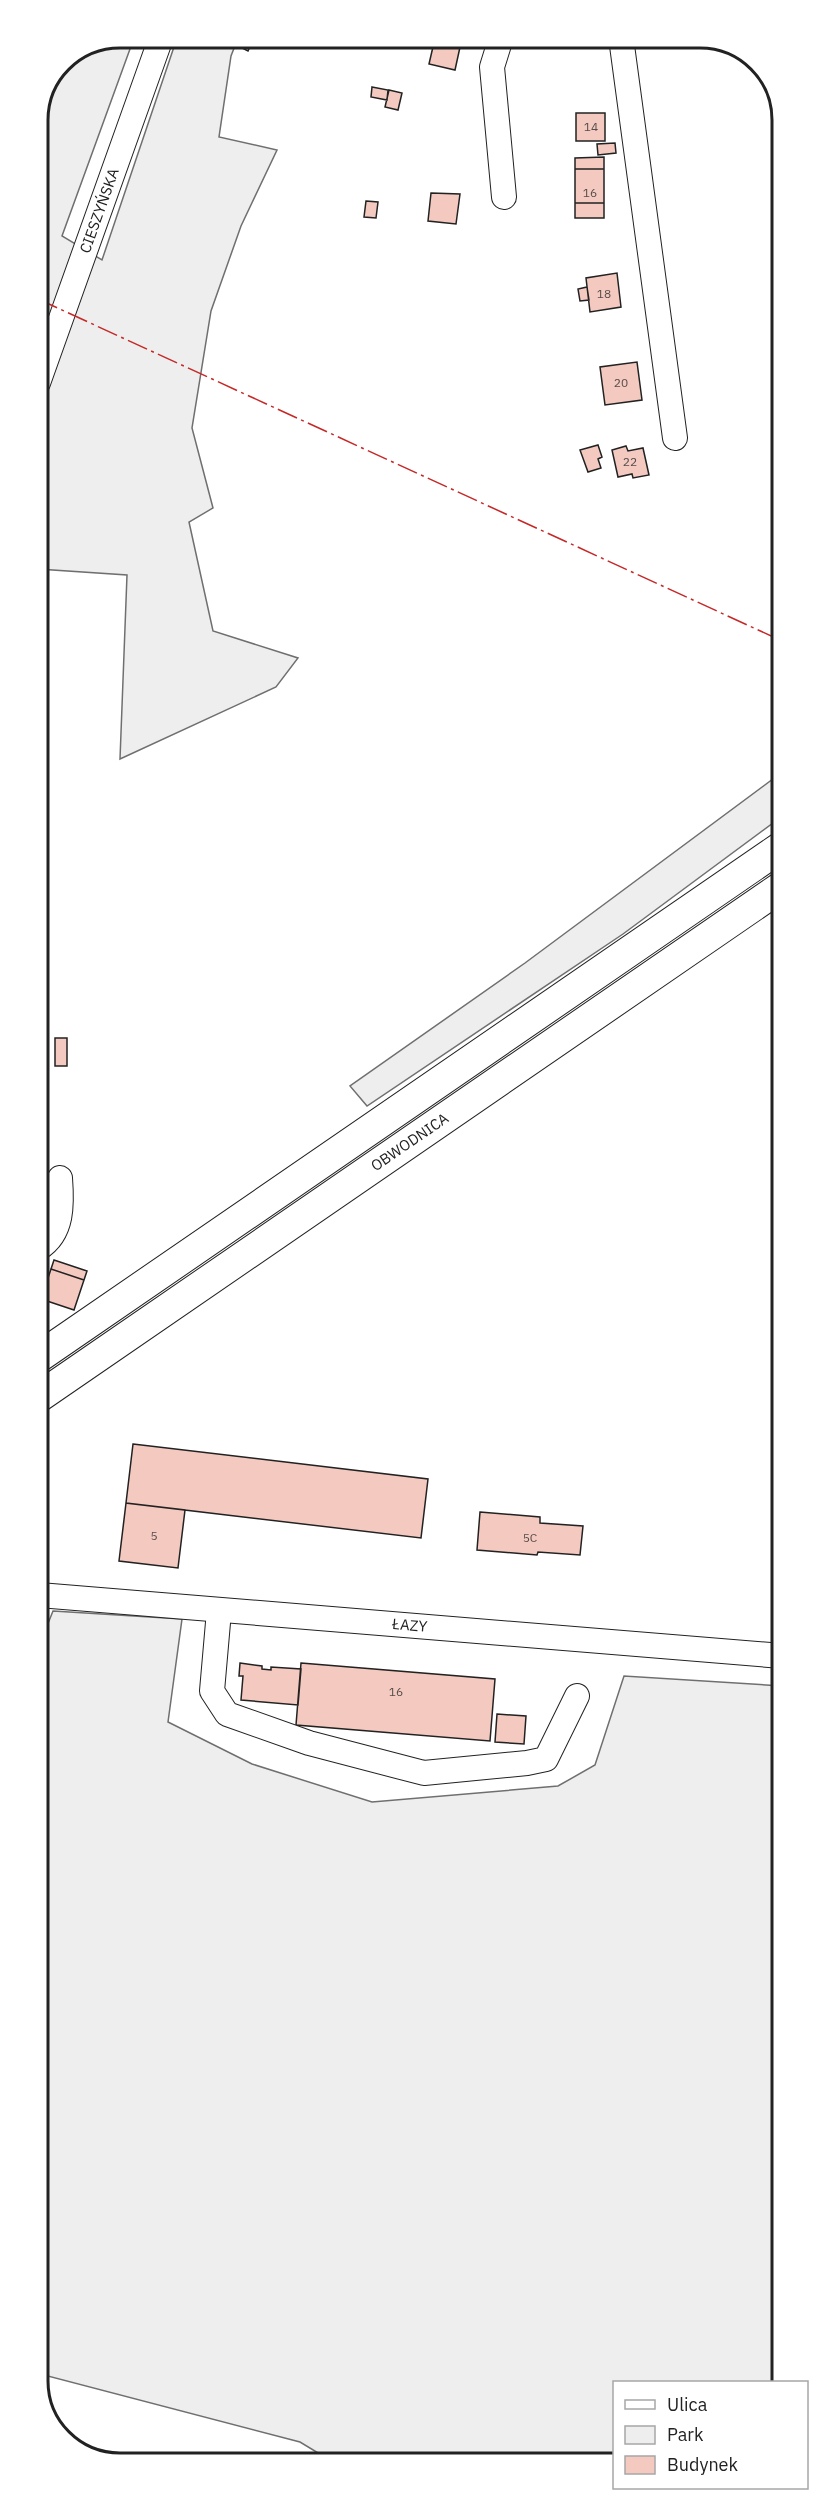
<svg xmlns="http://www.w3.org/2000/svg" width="820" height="2501" font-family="'IBM Plex Sans',sans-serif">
	<rect width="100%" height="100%" fill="#fff"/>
	<!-- green -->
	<path fill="#eee" stroke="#6f6f6f" stroke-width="1.5" d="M120,38H134L62,236L102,260L177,38H238L231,56L219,137L277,150L241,226L211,311L192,428L213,508L189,522L213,631L298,658L276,687L120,759L127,575L38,569V115L62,62Z
		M781,773V817L623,934L367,1106L350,1086L525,963Z
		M53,1611L182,1619L168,1722L252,1764L372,1802L558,1786L595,1765L624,1676L782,1686V2382H614V2461L333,2462L300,2442L40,2374L39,1646Z"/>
	<!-- building -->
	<path fill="#f3c9c0" stroke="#222" stroke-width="1.5" d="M241,38H270L266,47L252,42L248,51L238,46Z
		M435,38H462L455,70L429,64Z
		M372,87L388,90L387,100L371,97Z
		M389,90L402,93L398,110L385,107Z
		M576,113H605V141H576Z
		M615,143L616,153L598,155L597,144Z
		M604,157V169H575V158Z
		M575,169H604V203H575Z
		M431,193L460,194L456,224L428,221Z
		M366,201L378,202L376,218L364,217Z
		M575,203H604V218H575Z
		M617,273L621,307L590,312L586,278Z
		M587,287L589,300L580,301L578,289Z
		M637,362L642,400L605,405L600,367Z
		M598,445L602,457L598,459L601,468L588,472L580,450Z
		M626,446L628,451L643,448L649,475L633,478L632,474L618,477L612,450Z
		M55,1038H67V1066H55Z
		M39,1085H48V1116H39Z
		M54,1260L87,1271L84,1280L51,1269Z
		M51,1269L84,1280L74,1310L41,1299Z
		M133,1444L428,1479L421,1538L126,1503Z
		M126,1503L185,1510L178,1568L119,1561Z
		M480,1512L540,1517V1523L583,1526L580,1555L538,1552L537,1555L477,1550Z
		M240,1663L262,1666V1669L271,1670V1667L301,1669L298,1705L241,1700L243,1676H239Z
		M301,1663L495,1679L490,1741L296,1725Z
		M497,1714L526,1716L524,1744L495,1742Z
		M158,2457L213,2463H157Z"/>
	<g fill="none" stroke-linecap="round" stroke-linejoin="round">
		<!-- minor casing -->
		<g stroke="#222" stroke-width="26">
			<g id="minor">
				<path d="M501,38L492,67L504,197"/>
				<path d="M621,38L675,438"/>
				<path id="s1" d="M38,383L161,38"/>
				<path d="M39,1248C63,1233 62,1204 60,1178"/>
				<path id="s2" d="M39,1595L782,1656"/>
				<path d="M219,1611L212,1691L227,1714L309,1743L424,1773L527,1763L546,1759L577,1696"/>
			</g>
		</g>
		<!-- major casing -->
		<g stroke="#222" stroke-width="32">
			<g id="major">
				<path d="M39,1357L781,847"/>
				<path id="s3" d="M39,1397L781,887"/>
			</g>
		</g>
		<!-- minor -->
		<use href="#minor" stroke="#fff" stroke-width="24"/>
		<!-- major -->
		<use href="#major" stroke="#fff" stroke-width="30"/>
		<!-- power -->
		<path stroke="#c62828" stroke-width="1.5" stroke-dasharray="21 4.5 3 4.5" stroke-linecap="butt" d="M38,299L780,640"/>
	</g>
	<g text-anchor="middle" stroke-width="4.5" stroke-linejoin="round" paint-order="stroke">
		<!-- number labels -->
		<g font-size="12" fill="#564c4a">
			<text x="591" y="131">14</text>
			<text x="590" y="197">16</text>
			<text x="604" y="298">18</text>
			<text x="621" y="387">20</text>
			<text x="630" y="466">22</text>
			<text x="154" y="1540">5</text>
			<text x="530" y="1542">5C</text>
			<text x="396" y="1696">16</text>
		</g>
		<!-- street labels -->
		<g font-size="15" fill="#222" stroke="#fff">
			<text dy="5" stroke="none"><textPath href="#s1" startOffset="183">CIESZYŃSKA</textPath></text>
			<text dy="5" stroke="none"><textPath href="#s3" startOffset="450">OBWODNICA</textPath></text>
			<text dy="5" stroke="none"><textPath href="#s2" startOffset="372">ŁAZY</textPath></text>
		</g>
	</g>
	<!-- crop -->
	<path d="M0 0H820V2501H0ZM120 48H700A72 72 0 0 1 772 120V2381A72 72 0 0 1 700 2453H120A72 72 0 0 1 48 2381V120A72 72 0 0 1 120 48Z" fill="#fff" fill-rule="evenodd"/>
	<path fill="none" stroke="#222" stroke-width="3" d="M120 48H700A72 72 0 0 1 772 120V2381A72 72 0 0 1 700 2453H120A72 72 0 0 1 48 2381V120A72 72 0 0 1 120 48Z"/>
	<!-- legend -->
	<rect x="613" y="2381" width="195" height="108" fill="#ffffff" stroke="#a7a7a7" stroke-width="1.5"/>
	<rect x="625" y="2400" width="30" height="9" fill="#ffffff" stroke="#a7a7a7" stroke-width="1.5"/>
	<text x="667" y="2411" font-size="18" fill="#222222">Ulica</text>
	<rect x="625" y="2426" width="30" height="18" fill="#eeeeee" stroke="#a7a7a7" stroke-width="1.5"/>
	<text x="667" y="2441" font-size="18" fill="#222222">Park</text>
	<rect x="625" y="2456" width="30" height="18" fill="#f3c9c0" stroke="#a7a7a7" stroke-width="1.5"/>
	<text x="667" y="2471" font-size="18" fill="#222222">Budynek</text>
</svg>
